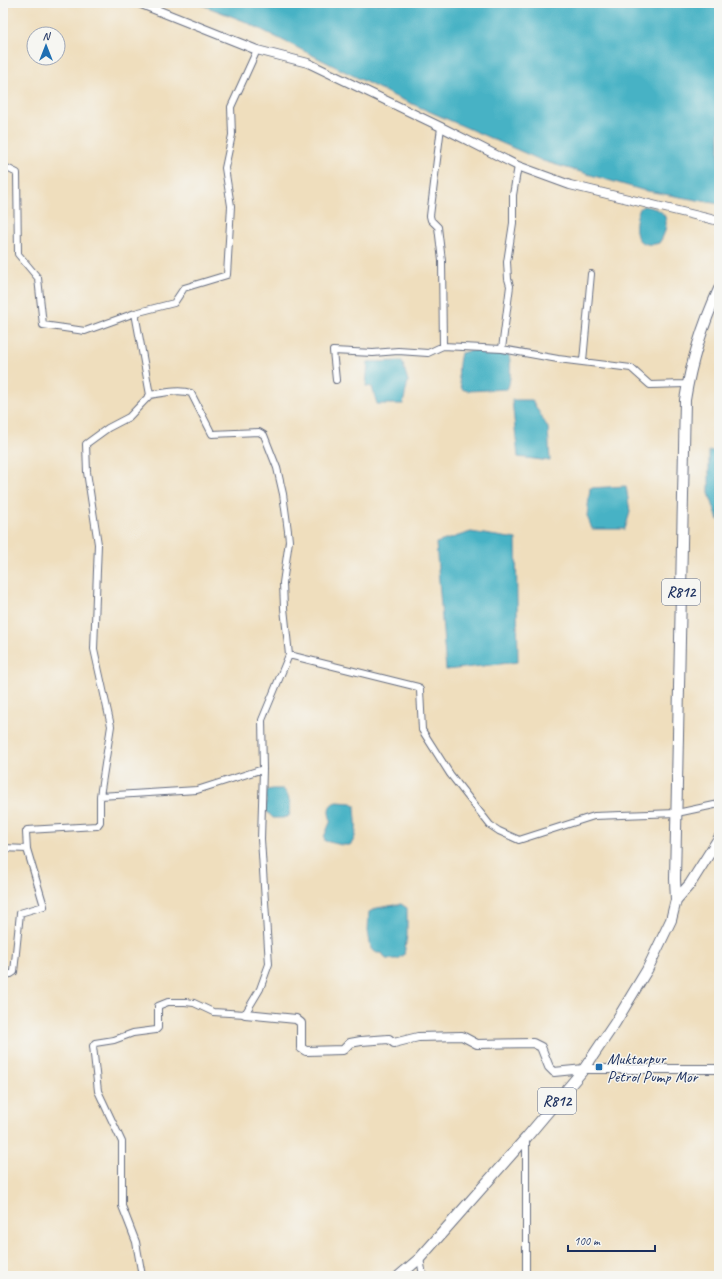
<svg xmlns="http://www.w3.org/2000/svg" width="722" height="1279" font-family="Caveat,sans-serif">
	<rect width="100%" height="100%" fill="#f6f6f2"/>
	<filter id="ink" filterUnits="userSpaceOnUse"><feTurbulence type="fractalNoise" baseFrequency=".025" numOctaves="2"/><feDisplacementMap in="SourceGraphic" scale="8" xChannelSelector="R" yChannelSelector="G"/><feConvolveMatrix kernelMatrix="1 2 1 2 8 2 1 2 1" color-interpolation-filters="sRGB"/></filter>
	<filter id="wash" filterUnits="userSpaceOnUse"><feTurbulence type="fractalNoise" baseFrequency=".012" numOctaves="4" result="noise"/><feDisplacementMap in="SourceGraphic" scale="16" xChannelSelector="R" yChannelSelector="G"/><feGaussianBlur stdDeviation="0.9" result="paint"/><feColorMatrix in="noise" values="0 0 0 0 0 0 0 0 0 0 0 0 0 0 0 0 0 1.4 0 .05"/><feComposite in="paint" operator="in"/></filter>
	<g filter="url(#wash)">
		<rect width="100%" height="100%" fill="#efdebd"/>
		<!-- water -->
		<path fill="#47b2c5" stroke="#317092" d="M197,3H719V204L642,190L543,161L394,96L244,21Z
			M643,206C655,208 667,210 666,225C665,232 663,238 659,243C653,245 645,245 640,241C633,236 635,210 643,206Z
			M477,350L506,353L509,355C511,362 511,384 507,389L468,391L462,389C457,377 458,366 461,353L465,352Z
			M402,361L408,381L403,404H377L372,387L366,386L368,362Z
			M512,400H532L548,428L550,461L518,457Z
			M709,451H719V520H718L709,493Z
			M626,486L630,512L625,529H592L587,516L590,488Z
			M471,532L516,539L518,662L446,670L436,543Z
			M272,789H283C290,796 292,806 289,816L283,818H273L266,811V794L267,790Z
			M337,802L352,803L355,805C355,818 360,835 350,845H342L325,841L324,837L331,820C328,813 327,804 337,802Z
			M401,904L407,908V936L404,955L398,959H386L382,953H377L371,949L368,931L369,912L377,908Z"/>
	</g>
	<g filter="url(#ink)">
		<g fill="none" stroke-linecap="round" stroke-linejoin="round">
			<!-- minor casing -->
			<g stroke="#656c7f" stroke-width="8">
				<path id="minor" d="M441,127L430,216L431,220L438,227L442,261L443,346
					M3,166L17,173L18,254L38,278L43,325L85,331L135,313L150,395C163,393 178,389 191,393L212,434L259,432L264,435L277,468L283,494L288,531L289,541L283,583L284,608L289,655L418,687L420,690L422,730L450,774L490,825L499,831L519,840L594,816L677,813L719,804
					M518,166L513,195V223L507,262L508,279L510,286L502,349L558,359L631,368L650,385L685,384L688,381
					M135,313L174,303L184,288L227,275L231,206L225,168L232,135L231,107L257,50
					M583,361L591,274
					M336,380L333,351L373,353L398,351L428,353L443,346L502,349
					M100,796L111,726L94,649L98,544L87,472L86,444L108,428L129,417L150,395
					M3,848L27,849L26,832L27,830L97,826L100,822V796L197,790L263,769
					M3,975L11,974L14,972L20,913L44,906L27,849
					M420,1258L423,1276
					M142,1276L136,1242L122,1206V1142L98,1091L93,1046L95,1043L114,1040L133,1033L156,1030L158,1028V1006L168,1002H185L194,1003L213,1012L245,1014L260,989L269,964L261,839L263,769L262,720L289,655
					M526,1276V1138"/>
			</g>
			<!-- tertiary casing -->
			<g stroke="#656c7f" stroke-width="10">
				<path id="tertiary" d="M139,3L257,50L308,63L441,127L518,166L570,185L719,221
					M245,1014L296,1019L301,1023V1048L306,1051L343,1050L350,1043L361,1041L389,1039L394,1043L418,1037L462,1036L477,1044L533,1043L541,1047L549,1067L554,1072L584,1069H719"/>
			</g>
			<!-- primary casing -->
			<g stroke="#656c7f" stroke-width="12">
				<path id="primary" d="M676,900L690,884L719,838
					M399,1276L420,1258L526,1138L584,1069L615,1023L647,970L671,920L676,900L675,879L685,400C691,362 703,324 719,289"/>
			</g>
			<!-- minor -->
			<use href="#minor" stroke="#fff" stroke-width="6"/>
			<!-- tertiary -->
			<use href="#tertiary" stroke="#fff" stroke-width="8"/>
			<!-- primary -->
			<use href="#primary" stroke="#fff" stroke-width="10"/>
		</g>
	</g>
	<!-- markers -->
	<rect fill="#1f6fb2" stroke="#f6f6f2" stroke-width="1.5" x="595" y="1063" width="8" height="8" rx="2"/>
	<g text-anchor="middle" stroke-width="3" stroke-linejoin="round" paint-order="stroke">
		<!-- shield labels -->
		<g fill="#f6f6f2" stroke="#5d6b8a" stroke-width="1">
			<rect x="662" y="579" width="38" height="26" rx="3"/>
			<rect x="538" y="1088" width="38" height="26" rx="3"/>
		</g>
		<g font-size="15" font-weight="bold" fill="#1b2f5e">
			<text x="681" y="597">R812</text>
			<text x="557" y="1106">R812</text>
		</g>
		<!-- poi labels -->
		<g font-size="16" fill="#1b2f5e" stroke="#f6f6f2" text-anchor="start">
			<text x="607" y="1064">Muktarpur<tspan x="607" dy="18">Petrol Pump Mor</tspan></text>
		</g>
	</g>
	<!-- margin -->
	<rect width="722" height="1279" fill="none" stroke="#f6f6f2" stroke-width="16"/>
	<!-- north arrow -->
	<g transform="translate(46 46)"><circle r="19" fill="#f6f6f2" stroke="#9ea6b7"/>
	<path d="M0-3L7 15L0 10L-7 15Z" fill="#1f6fb2"/>
	<text y="-6" font-size="11" font-weight="bold" text-anchor="middle" fill="#1b2f5e">N</text>
	</g>
	<!-- scale -->
	<path d="M568 1245v6h87v-6" fill="none" stroke="#1b2f5e" stroke-width="2"/>
	<text x="574" y="1245" font-size="12" fill="#1b2f5e" stroke="#f6f6f2" stroke-width="3" paint-order="stroke">100 m</text>
</svg>
